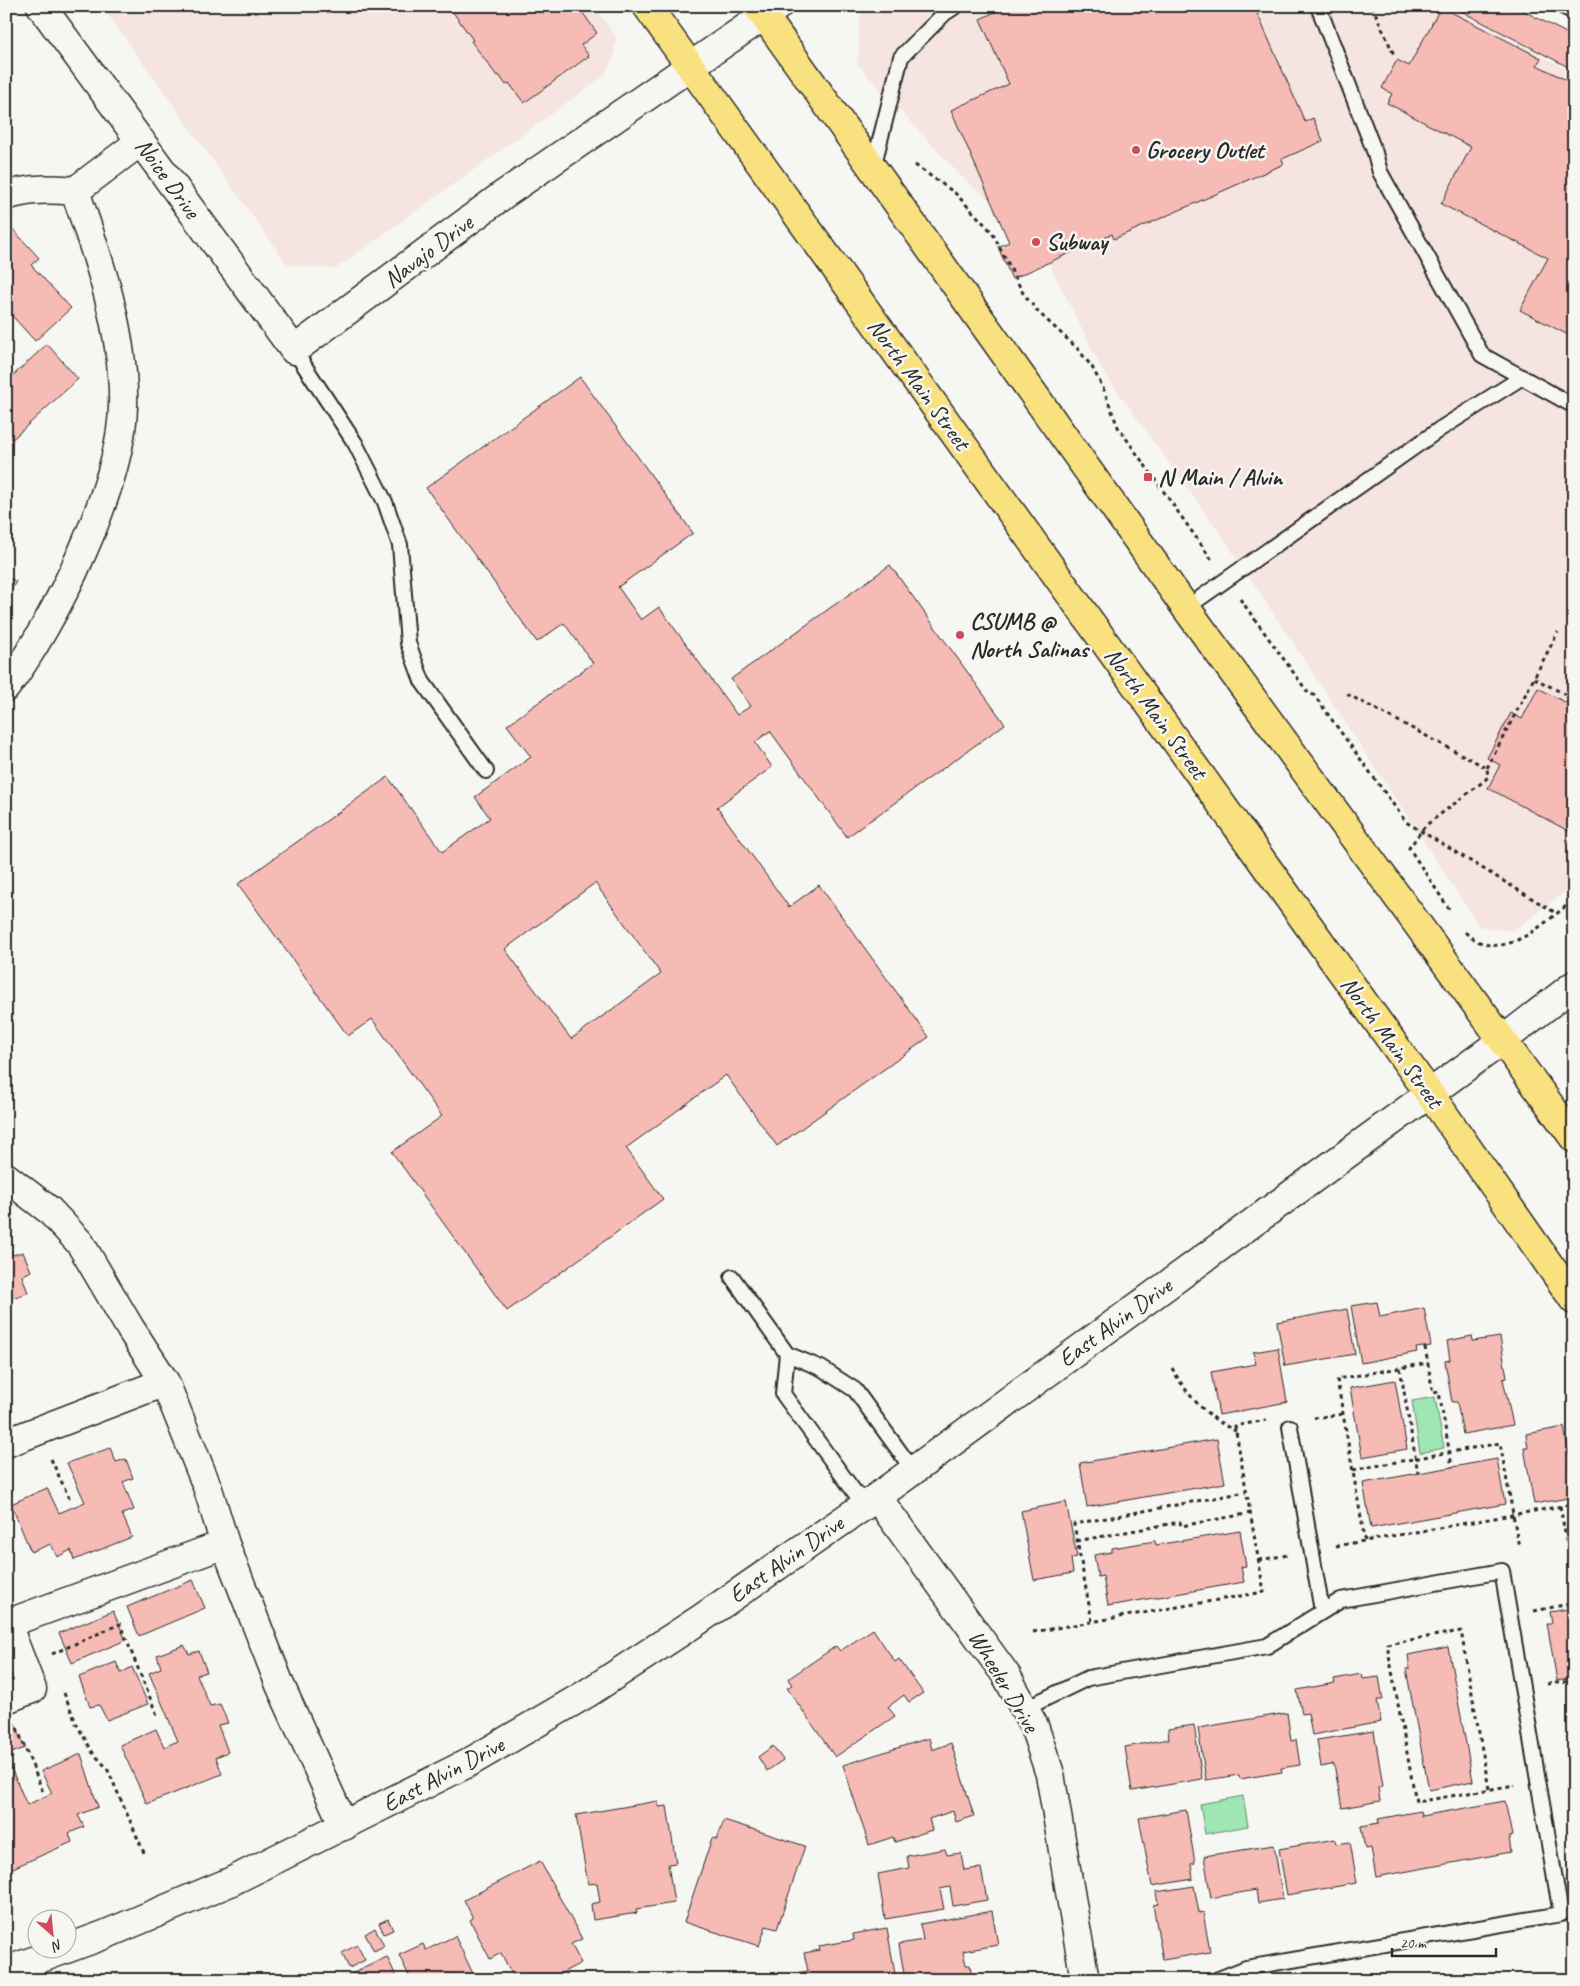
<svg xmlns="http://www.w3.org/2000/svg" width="1580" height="1986" font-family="Caveat,sans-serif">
	<rect width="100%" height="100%" fill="#f6f6f2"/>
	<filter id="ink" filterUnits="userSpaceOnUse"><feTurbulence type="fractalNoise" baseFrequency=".02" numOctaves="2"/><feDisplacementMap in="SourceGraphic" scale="10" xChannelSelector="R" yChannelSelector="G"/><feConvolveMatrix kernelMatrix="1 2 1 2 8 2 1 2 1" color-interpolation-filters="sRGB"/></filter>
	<g filter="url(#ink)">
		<!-- built -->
		<path fill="#f6e4e0" d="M102,6H594L616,37L614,57L604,76L335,269L288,265Z
			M871,6H1447L1574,73V885L1513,931L1480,927L1225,540L1104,373L1035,235L966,181L858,65L860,16Z"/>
		<!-- green -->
		<path fill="#9ee6b3" stroke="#64886f" d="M1435,1397L1444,1448L1420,1453L1412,1401Z
			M1243,1796L1248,1826L1205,1834L1200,1804Z"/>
		<!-- building -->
		<path fill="#f7bbb6" stroke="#2b2b2b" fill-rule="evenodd" d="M452,6H578L597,33L581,45L589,56L524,103L509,83L506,85L499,75L497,76L471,41L473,40L450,8Z
			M1008,6H1254L1305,122L1313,118L1323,141L1282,159L1284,164L1114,239L1112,234L1012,279L998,247L1009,242L951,110L1009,84L980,19Z
			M1451,6H1514L1574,37V70Z
			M1441,7L1541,58L1537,65L1574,84V338L1520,310L1548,258L1441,204L1471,147L1387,103L1392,94L1382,88L1397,60L1409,66Z
			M9,225L39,258L31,265L71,308L35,341L6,309V227Z
			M47,344L78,379L6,445V382Z
			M580,377L693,533L618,587L641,620L659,607L737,715L751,706L731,679L890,565L1005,724L847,837L770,731L755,742L772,767L717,807L789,907L819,885L929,1037L777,1146L726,1075L626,1148L663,1199L507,1311L392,1152L442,1116L372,1019L348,1036L238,884L388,777L442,852L490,818L475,797L531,757L507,725L593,663L564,623L537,642L426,488ZM595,883L661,974L571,1039L505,949Z
			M6,577L16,581L6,601Z
			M1538,688L1574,707V834L1488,788L1500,765L1487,758L1511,713L1522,719Z
			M6,1239L13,1255L23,1252L31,1271L22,1276L28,1293L6,1300Z
			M1377,1302L1380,1317L1424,1308L1431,1346L1416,1348L1417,1352L1361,1363L1351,1306Z
			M1347,1309L1355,1354L1285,1366L1277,1322Z
			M1472,1336L1473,1341L1500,1337L1507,1378L1503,1379L1513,1425L1463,1434L1457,1402H1452L1445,1361L1450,1360L1447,1341Z
			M1278,1348L1287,1402L1219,1415L1211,1372L1256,1364L1253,1352Z
			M1395,1380L1407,1449L1362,1457L1350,1388Z
			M1564,1427L1572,1470H1574V1497L1534,1504L1524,1448H1528L1526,1434Z
			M1217,1439L1225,1483L1087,1507L1080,1463Z
			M110,1448L116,1462L126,1459L133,1478L123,1482L134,1510L122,1514L132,1537L74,1560L71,1550L57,1557L51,1544L31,1552L11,1504L47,1488L59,1513L85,1502L67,1463Z
			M1497,1459L1505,1504L1371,1528L1363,1483Z
			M1066,1502L1077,1557L1071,1558L1073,1573L1034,1580L1021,1511Z
			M1240,1531L1246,1566L1241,1567L1244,1582L1108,1606L1103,1576L1098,1577L1094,1555L1112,1552V1548L1155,1541L1156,1545Z
			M193,1580L205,1608L139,1636L127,1607Z
			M1574,1608V1678L1557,1681L1547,1623H1552L1550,1612Z
			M113,1611L126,1640L72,1663L59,1633Z
			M873,1629L895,1662L899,1659L923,1693L909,1702L904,1695L888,1707L895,1716L835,1757L787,1688L792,1685L788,1679L836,1646L840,1651Z
			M184,1645L189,1654L199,1651L207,1672L197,1675L210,1706L220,1704L228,1723L218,1725L228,1752L216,1757L222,1774L147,1804L120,1745L156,1729L164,1747L178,1741L149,1673L161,1668L157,1655Z
			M1448,1647L1473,1781L1429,1790L1406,1669H1410L1408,1655Z
			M116,1662L121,1673L132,1667L148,1704L107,1720L99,1705L90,1707L79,1677Z
			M1362,1674L1363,1679L1379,1677L1383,1700H1377L1381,1722L1312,1735L1308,1713L1302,1714L1297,1690L1335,1683L1334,1679Z
			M1287,1713L1291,1741L1296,1740L1300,1765L1281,1768L1282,1772L1240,1779L1239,1775L1206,1780L1198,1728Z
			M13,1719L25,1748L6,1755V1722Z
			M1194,1725L1202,1779L1132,1791L1125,1747L1169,1739L1168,1729Z
			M1374,1731L1383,1786L1378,1787L1380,1801L1342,1808L1334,1764L1321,1767L1317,1740Z
			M929,1738L932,1750L951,1743L974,1816L956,1822L953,1811L929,1819L932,1830L895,1842L893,1837L869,1845L843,1765Z
			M773,1746L783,1760L767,1771L758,1757Z
			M81,1754L98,1807L78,1815L84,1827L69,1833L72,1842L6,1871V1770L11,1768L27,1805L52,1793L41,1771Z
			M658,1801L659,1807L667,1806L676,1863L668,1864L674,1903L636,1909L637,1913L593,1920L591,1904L600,1902L597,1883L588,1884L576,1815Z
			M1505,1801L1512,1836L1509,1837L1511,1852L1376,1877L1371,1848L1365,1849L1361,1826L1379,1823L1378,1819L1420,1811L1421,1816Z
			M1186,1810L1195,1863L1191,1864L1193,1879L1152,1886L1139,1818Z
			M724,1820L805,1846L777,1929L766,1926L759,1946L684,1922L712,1838L717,1839Z
			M1335,1839L1336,1844L1350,1842L1357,1883L1287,1895L1279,1849Z
			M1274,1845L1283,1899L1258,1903L1256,1890L1211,1898L1204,1856Z
			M945,1849L947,1855L961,1853L964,1870L981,1868L987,1900L953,1906L950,1887L940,1889L944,1909L885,1919L878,1874L909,1868L907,1856Z
			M540,1861L582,1939L571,1944L581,1963L548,1980H505L513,1976L501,1953L490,1959L470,1920L473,1918L464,1900Z
			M1194,1886L1199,1913L1203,1912L1210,1952L1163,1960L1153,1905L1158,1904L1156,1892Z
			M992,1911L998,1945L963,1951L966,1965H970L972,1977L957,1980H905L899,1944L923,1940L920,1924Z
			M388,1919L393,1930L384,1934L379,1923Z
			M375,1928L384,1946L374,1951L365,1934Z
			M887,1928L896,1980H790L789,1974L808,1971L804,1953L820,1950L819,1946L854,1940L853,1934Z
			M455,1936L476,1980H411L399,1955L423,1944L426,1950Z
			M357,1945L365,1960L349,1968L342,1953Z
			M387,1957L398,1980H339Z"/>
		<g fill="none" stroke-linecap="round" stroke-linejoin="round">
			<!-- service casing -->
			<g stroke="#2b2b2b" stroke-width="18">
				<path id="service" d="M1318,6L1375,153L1380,172L1482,355L1574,406
					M1562,6L1574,12
					M873,168L901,57L945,13L956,6
					M294,350L355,443L385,502L400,545L408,643L422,681L486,771
					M1186,608L1440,429L1521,378
					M732,1277L787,1354L821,1368L855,1390L913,1470
					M787,1354L783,1394L864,1505
					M1290,1427L1322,1611
					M1026,1708L1088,1678L1267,1646L1341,1600L1502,1571L1561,1914L1246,1968L1216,1980"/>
			</g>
			<!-- minor casing -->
			<g stroke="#2b2b2b" stroke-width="31">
				<path id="minor" d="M41,6L294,350L503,195L778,6
					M6,196C29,188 51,189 75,191L141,141
					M6,687C54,624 121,487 123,407C125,334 99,259 75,191
					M6,1177L49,1210L80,1243L130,1328L165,1382L208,1489L225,1544L280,1685L344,1826
					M6,1443L165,1382
					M877,1497L1006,1675L1034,1726L1050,1774L1085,1980
					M6,1624L225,1544
					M6,1699L32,1689L7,1624"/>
			</g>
			<!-- tertiary casing -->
			<g stroke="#2b2b2b" stroke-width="31">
				<path id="tertiary" d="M1503,1040L1574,985"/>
			</g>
			<!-- secondary casing -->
			<g stroke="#2b2b2b" stroke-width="31">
				<path id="secondary" d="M6,1971L104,1935L230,1882L470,1762L586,1694L699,1620L877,1497L1503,1040"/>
			</g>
			<!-- primary casing -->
			<g stroke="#2b2b2b" stroke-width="31">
				<path id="primary" d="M647,6L1429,1093L1574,1300
					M757,6L1186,608L1574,1138"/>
			</g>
			<!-- path -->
			<path stroke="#2b2b2b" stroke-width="3" stroke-dasharray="4 4" stroke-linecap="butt" d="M1372,6L1395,57
				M915,165L955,193L992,232L1023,293L1038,312L1077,348L1092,367L1103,388L1118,427L1212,560
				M1240,599L1309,694L1314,695L1406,822L1556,913
				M1534,678L1574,699
				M1347,694L1487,768L1488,777L1484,781L1425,826L1409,848L1449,909
				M1487,768L1558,632
				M1465,932C1502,968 1544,922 1574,900
				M1425,1347L1433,1393L1439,1392L1452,1467
				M1172,1368C1186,1394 1208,1419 1236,1431
				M1400,1368L1418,1473
				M1314,1418L1343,1414
				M51,1459L70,1500
				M1353,1470L1500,1443L1519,1547
				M1560,1506L1574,1581
				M1077,1541L1180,1522L1181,1526L1251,1513
				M1365,1541L1337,1379L1428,1363
				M1336,1546L1574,1504
				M1259,1560L1288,1555
				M1534,1611L1574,1603
				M1092,1621L1074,1524L1246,1492
				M1033,1632L1264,1592L1235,1426L1266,1420
				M52,1654L120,1624L157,1715
				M1547,1684L1574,1681
				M64,1693L76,1723L93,1753L107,1768L145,1855
				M17,1728L43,1792
				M1565,1786L1574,1784
				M1489,1789L1461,1631L1387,1644L1416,1802L1515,1785"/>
			<!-- service -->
			<use href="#service" stroke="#f6f6f2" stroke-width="14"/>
			<!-- minor -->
			<use href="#minor" stroke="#f6f6f2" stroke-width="28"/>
			<!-- tertiary -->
			<use href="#tertiary" stroke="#f6f6f2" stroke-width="28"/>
			<!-- secondary -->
			<use href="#secondary" stroke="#f6f6f2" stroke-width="28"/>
			<!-- primary -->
			<use href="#primary" stroke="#fae180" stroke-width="28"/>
		</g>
	</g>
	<!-- markers -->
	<g fill="#d1495b" stroke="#f6f6f2" stroke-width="2">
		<circle cx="1136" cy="150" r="5"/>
		<circle cx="1036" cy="242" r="5"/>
		<rect x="1143" y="472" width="10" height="10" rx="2.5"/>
		<circle cx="960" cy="635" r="5"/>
	</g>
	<g text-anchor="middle" stroke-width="5" stroke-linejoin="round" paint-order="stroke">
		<!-- poi labels -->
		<g font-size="24" font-weight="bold" fill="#2b2b2b" stroke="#f6f6f2" text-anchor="start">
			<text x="1146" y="158">Grocery Outlet</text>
			<text x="1046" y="250">Subway</text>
			<text x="1158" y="485">N Main / Alvin</text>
			<text x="970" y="629">CSUMB @<tspan x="970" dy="28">North Salinas</tspan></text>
		</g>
		<!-- street labels -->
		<g font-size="24" fill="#2b2b2b" stroke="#f6f6f2">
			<text transform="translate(168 178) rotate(54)" y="8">Noice Drive</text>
			<text transform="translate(428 251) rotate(-37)" y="8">Navajo Drive</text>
			<text transform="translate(919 384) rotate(54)" y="8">North Main Street</text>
			<text transform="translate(1156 713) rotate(54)" y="8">North Main Street</text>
			<text transform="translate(1392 1042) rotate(54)" y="8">North Main Street</text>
			<text transform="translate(1115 1322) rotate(-36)" y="8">East Alvin Drive</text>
			<text transform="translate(786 1559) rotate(-35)" y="8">East Alvin Drive</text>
			<text transform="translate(1004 1681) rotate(59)" y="8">Wheeler Drive</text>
			<text transform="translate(443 1774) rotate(-28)" y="8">East Alvin Drive</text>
		</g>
	</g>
	<!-- margin -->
	<rect width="1580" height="1986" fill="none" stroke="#f6f6f2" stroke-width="25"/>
	<rect x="12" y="12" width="1555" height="1961" fill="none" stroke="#2b2b2b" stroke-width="2" filter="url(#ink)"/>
	<!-- north arrow -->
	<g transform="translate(52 1934) rotate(153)"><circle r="24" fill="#f6f6f2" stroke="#a5a5a2"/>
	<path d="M0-4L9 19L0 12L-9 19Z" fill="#d1495b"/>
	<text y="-8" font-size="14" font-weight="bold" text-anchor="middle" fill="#2b2b2b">N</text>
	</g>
	<!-- scale -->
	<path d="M1392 1948v8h104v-8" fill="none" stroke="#2b2b2b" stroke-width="2.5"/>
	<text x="1400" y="1948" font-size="15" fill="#2b2b2b" stroke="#f6f6f2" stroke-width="4" paint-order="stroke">20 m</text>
</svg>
